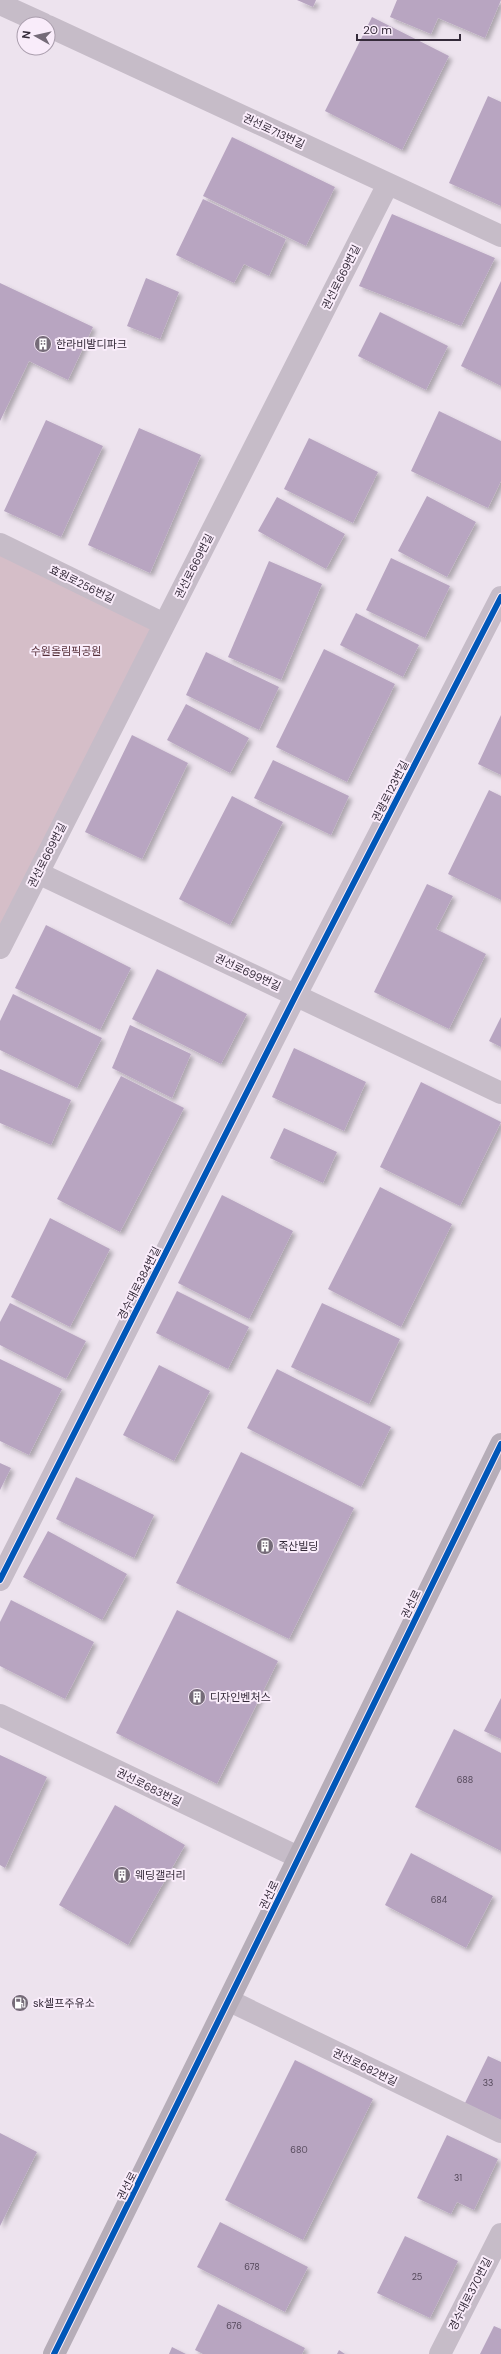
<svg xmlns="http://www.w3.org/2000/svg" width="501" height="2354" font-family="'DM Sans','Noto Sans KR',sans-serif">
	<defs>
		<filter id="shadow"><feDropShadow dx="3.5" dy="3.5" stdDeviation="2" flood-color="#0004"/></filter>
	</defs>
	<rect width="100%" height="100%" fill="#ede3ee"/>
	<!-- green -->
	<path fill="#d5bec8" d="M0,549L157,621L0,929Z"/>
	<!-- building -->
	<path fill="#b8a5c1" filter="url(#shadow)" d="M297,0H316L313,7Z
		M397,0H501L485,38L438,18L431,34L390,17Z
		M372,17L449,56L402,150L325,111Z
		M488,96L501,102V206L449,183Z
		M232,137L335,187L306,246L203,196Z
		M203,199L286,239L269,276L244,264L234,283L176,255Z
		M392,214L495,258L461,326L359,286Z
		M146,278L179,292L160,339L127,326Z
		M501,281V386L461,366Z
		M0,283L93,327L68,380L29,361L0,421Z
		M380,312L448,346L426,390L358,356Z
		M439,411L501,441V481L488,508L411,471Z
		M46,420L103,446L61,537L4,511Z
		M139,428L201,455L150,573L88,545Z
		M309,438L378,472L353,523L284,489Z
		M427,496L476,522L447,577L398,551Z
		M277,497L345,534L326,569L258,531Z
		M391,558L450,586L425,638L366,610Z
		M269,561L322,584L281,680L228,657Z
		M356,613L419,645L403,677L340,645Z
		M324,649L395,684L347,782L276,747Z
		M206,652L279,687L259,730L186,695Z
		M186,704L249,738L230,773L167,740Z
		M501,715V775L478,764Z
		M132,735L188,763L142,859L85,832Z
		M273,760L349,796L331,835L254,798Z
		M489,790L501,796V900L448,874Z
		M232,796L283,822L230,925L179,899Z
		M427,884L453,896L436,929L486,954L449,1029L374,992Z
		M46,925L131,968L100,1030L15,988Z
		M157,969L247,1014L221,1064L132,1019Z
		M13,994L102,1038L77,1088L0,1050V1021Z
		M501,1017V1047L489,1041Z
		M130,1025L191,1054L172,1098L112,1068Z
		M294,1048L366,1082L344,1131L272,1097Z
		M0,1069L71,1100L51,1145L0,1123Z
		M121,1076L184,1108L120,1232L57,1199Z
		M421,1082L501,1122L460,1206L380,1167Z
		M284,1128L337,1152L323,1183L270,1158Z
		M380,1187L452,1224L401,1327L328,1289Z
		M222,1195L293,1231L249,1319L178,1283Z
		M50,1218L110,1249L70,1327L11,1297Z
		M177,1291L249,1327L228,1369L156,1333Z
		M10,1303L86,1341L66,1379L0,1345V1322Z
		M322,1303L400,1339L369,1404L291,1367Z
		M0,1359L62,1389L29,1455L0,1441Z
		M159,1365L210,1391L174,1461L123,1435Z
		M277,1369L391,1427L361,1487L247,1428Z
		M241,1452L354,1508L289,1639L176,1583Z
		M0,1463L11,1468L0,1490Z
		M76,1477L154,1515L134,1558L56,1519Z
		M48,1531L127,1574L102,1620L23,1577Z
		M11,1600L94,1642L65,1699L0,1666V1622Z
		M177,1610L278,1661L217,1784L116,1733Z
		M501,1698V1739L484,1731Z
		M454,1729L501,1753V1851L415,1807Z
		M0,1755L47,1777L5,1868L0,1865Z
		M115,1805L185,1845L128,1945L59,1905Z
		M411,1853L493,1896L466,1948L385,1905Z
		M488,2056L501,2062V2120L465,2103Z
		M295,2060L373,2099L303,2240L225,2200Z
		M0,2133L37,2152L0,2226Z
		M447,2135L498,2159L474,2210L457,2202L451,2214L417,2198Z
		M220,2222L308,2267L285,2312L197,2267Z
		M405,2236L458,2261L430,2318L377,2293Z
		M218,2304L305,2348L302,2354H203L195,2350Z
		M494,2326L501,2329V2354H480Z
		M172,2347L186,2354H169Z
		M339,2350L345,2354H337Z"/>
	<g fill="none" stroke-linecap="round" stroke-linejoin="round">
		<!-- street -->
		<path stroke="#c6bcc8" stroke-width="22" d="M0,4L44,24
			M48,26L501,236
			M0,544L164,624
			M38,873L501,1093
			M0,948L388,184
			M0,1580L296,995L501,597
			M0,1715L298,1857
			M230,2001L501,2132
			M440,2354L501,2234"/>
		<!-- secondary -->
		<path stroke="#b6adb8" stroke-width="22" d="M54,2354C205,2052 352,1747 501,1444"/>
		<!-- cycleway casing -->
		<g stroke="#f9ecfa" stroke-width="8">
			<path id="cycleway" d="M0,1580L296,995L501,597
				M54,2354C205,2052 352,1747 501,1444"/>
		</g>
		<!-- cycleway -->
		<use href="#cycleway" stroke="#0057b8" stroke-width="6"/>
	</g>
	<!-- icons -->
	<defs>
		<g id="building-disc" transform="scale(0.9)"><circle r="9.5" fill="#756b78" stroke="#f9ecfa"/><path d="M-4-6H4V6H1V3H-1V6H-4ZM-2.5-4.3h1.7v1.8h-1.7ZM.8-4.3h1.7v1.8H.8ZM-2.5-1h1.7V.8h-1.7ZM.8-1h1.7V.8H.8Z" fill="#fff"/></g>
		<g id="fuel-disc" transform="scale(0.9)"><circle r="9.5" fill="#756b78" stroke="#f9ecfa"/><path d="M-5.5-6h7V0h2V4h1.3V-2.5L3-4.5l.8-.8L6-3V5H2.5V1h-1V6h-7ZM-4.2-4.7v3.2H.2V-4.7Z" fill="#fff"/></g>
	</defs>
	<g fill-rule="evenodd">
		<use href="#building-disc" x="43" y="344"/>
		<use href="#building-disc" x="265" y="1546"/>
		<use href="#building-disc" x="197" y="1697"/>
		<use href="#building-disc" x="122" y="1875"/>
		<use href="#fuel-disc" x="20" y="2003"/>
	</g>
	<g text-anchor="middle" stroke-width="4" stroke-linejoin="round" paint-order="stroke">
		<!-- number labels -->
		<g font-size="9" fill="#55495b">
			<text x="465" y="1783">688</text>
			<text x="439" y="1903">684</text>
			<text x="488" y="2086">33</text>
			<text x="299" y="2153">680</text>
			<text x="458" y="2181">31</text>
			<text x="252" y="2270">678</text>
			<text x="417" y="2280">25</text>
			<text x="234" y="2329">676</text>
		</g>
		<!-- street labels -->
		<g font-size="11" fill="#342a39" stroke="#f9ecfa">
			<text transform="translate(274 131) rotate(25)" y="4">권선로713번길</text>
			<text transform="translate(341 277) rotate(-63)" y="4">권선로669번길</text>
			<text transform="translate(194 566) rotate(-63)" y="4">권선로669번길</text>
			<text transform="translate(82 584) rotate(26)" y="4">효원로256번길</text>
			<text transform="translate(390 791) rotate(-63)" y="4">권광로123번길</text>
			<text transform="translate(47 855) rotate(-63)" y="4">권선로669번길</text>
			<text transform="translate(248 972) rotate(25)" y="4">권선로699번길</text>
			<text transform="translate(139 1283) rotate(-63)" y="4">경수대로384번길</text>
			<text transform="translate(411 1604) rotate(-64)" y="4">권선로</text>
			<text transform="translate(149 1787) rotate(26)" y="4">권선로683번길</text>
			<text transform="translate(269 1895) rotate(-65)" y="4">권선로</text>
			<text transform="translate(365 2067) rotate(26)" y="4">권선로682번길</text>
			<text transform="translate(127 2186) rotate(-63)" y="4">권선로</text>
			<text transform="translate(470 2294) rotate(-63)" y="4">경수대로370번길</text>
		</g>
		<!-- poi labels -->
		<g font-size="11" fill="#342a39" stroke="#f9ecfa" text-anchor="start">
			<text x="56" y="348">한라비발디파크</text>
			<text x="278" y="1550">죽산빌딩</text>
			<text x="210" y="1701">디자인벤처스</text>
			<text x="135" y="1879">웨딩갤러리</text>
			<text x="33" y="2007">sk셀프주유소</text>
		</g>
		<!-- park labels -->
		<g font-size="11" fill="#562e38" stroke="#f9ecfa">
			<text x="66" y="655">수원올림픽공원</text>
		</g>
	</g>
	<!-- north arrow -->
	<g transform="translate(36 36) rotate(278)"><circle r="19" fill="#f9ecfa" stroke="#aa9ead"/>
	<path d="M0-3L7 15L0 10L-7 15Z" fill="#756b78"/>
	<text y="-6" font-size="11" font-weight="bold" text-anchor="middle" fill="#342a39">N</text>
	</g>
	<!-- scale -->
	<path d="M357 34v6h103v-6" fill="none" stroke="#342a39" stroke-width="2"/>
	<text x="363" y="34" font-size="12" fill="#342a39" stroke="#f9ecfa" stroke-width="3" paint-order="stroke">20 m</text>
</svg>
